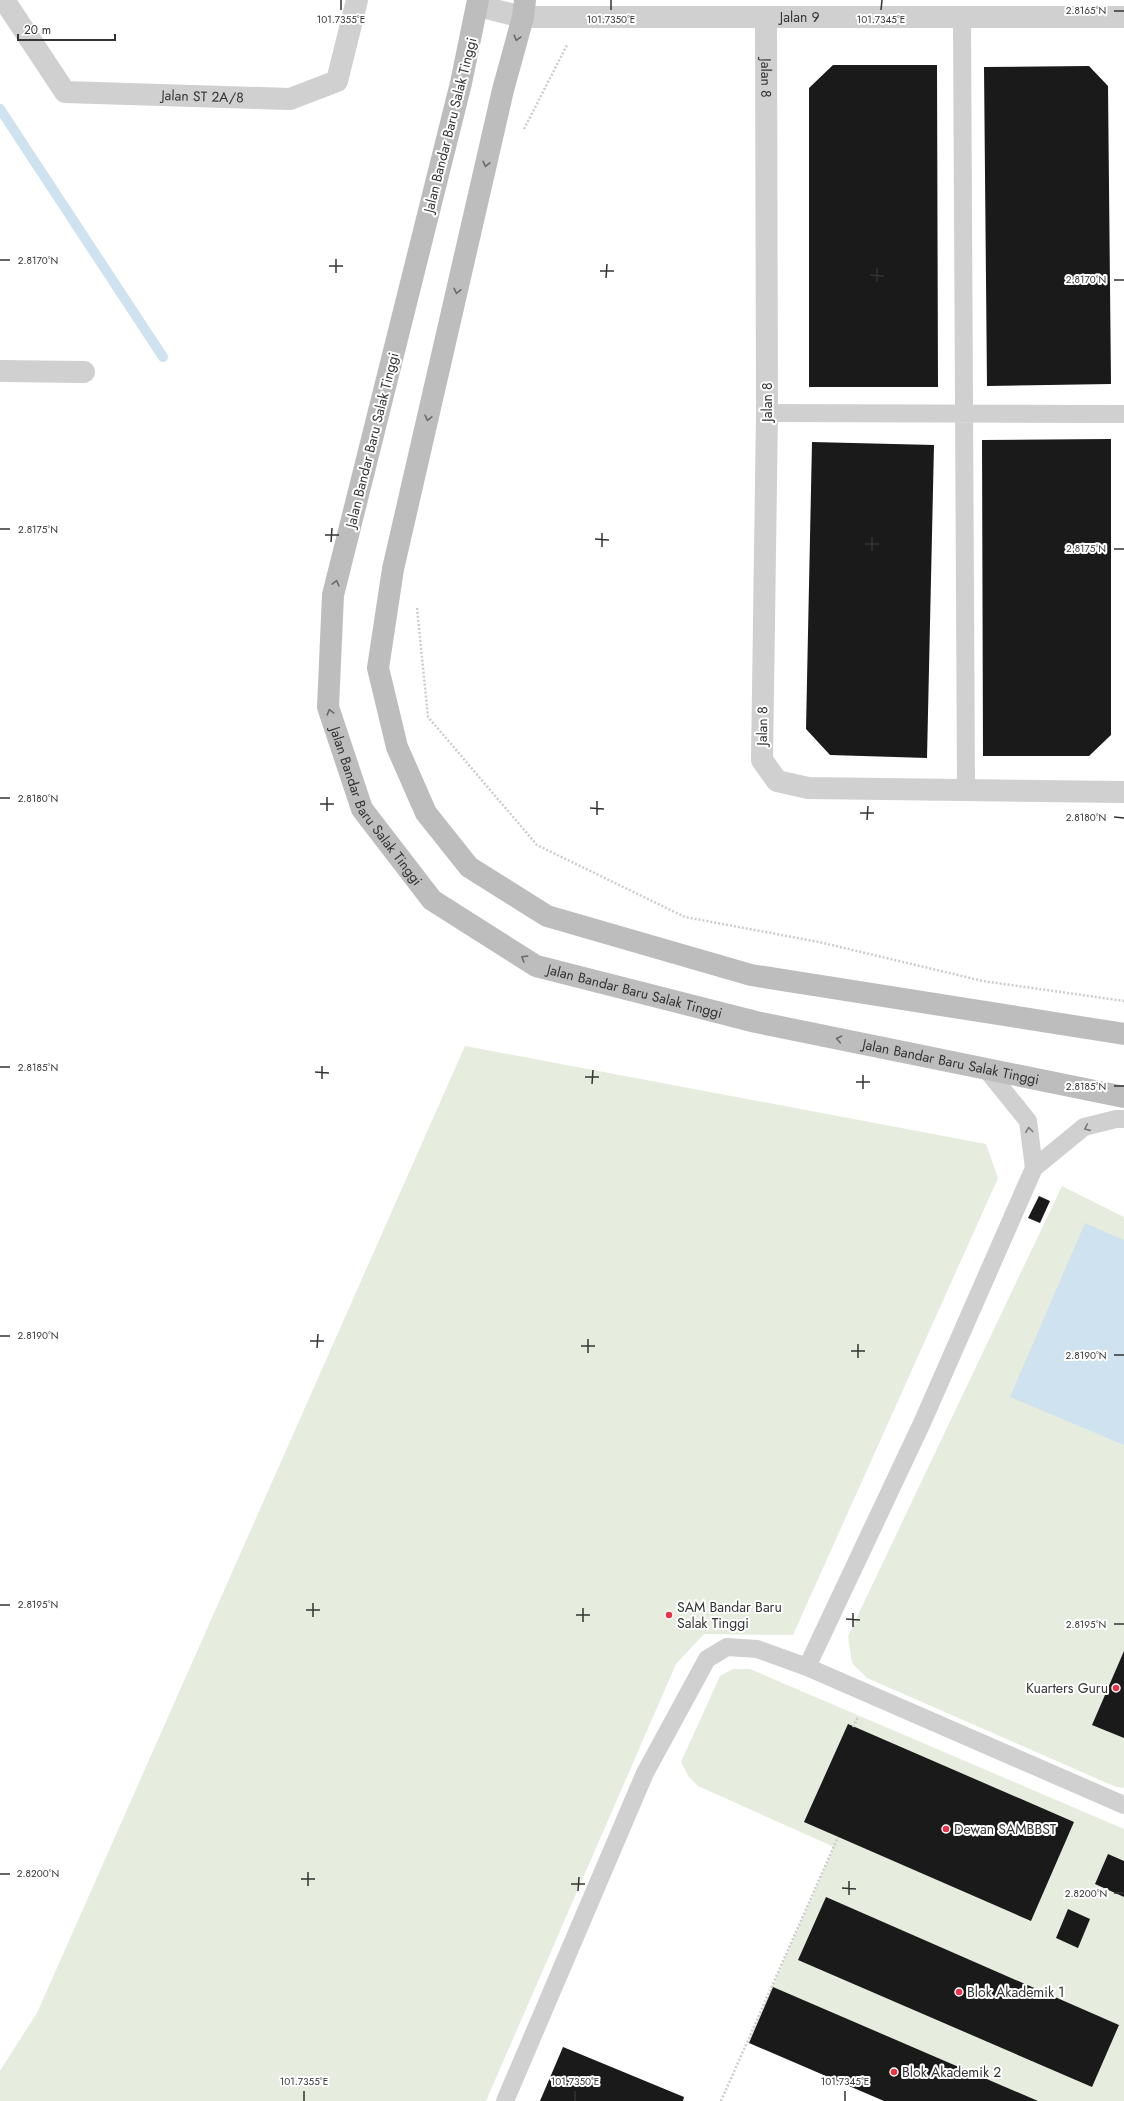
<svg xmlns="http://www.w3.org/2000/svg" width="1124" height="2101" font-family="Jost,sans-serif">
	<rect width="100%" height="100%" fill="#fff"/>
	<!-- green -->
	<path fill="#e6ecde" d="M465,1046L986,1144L998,1178L793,1635L704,1634L676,1664L486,2101H0V2071L37,2013Z
		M1062,1186L1124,1217V1788L1116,1787L867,1678L852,1663L848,1636Z
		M733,1669H750L1124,1829V2101H884L748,2042L834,1847L698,1786L689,1777L681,1762L720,1676Z"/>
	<!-- water -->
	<path fill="#cee2ef" d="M1085,1223L1124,1240V1445L1010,1397Z"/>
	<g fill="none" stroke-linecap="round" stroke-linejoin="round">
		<!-- stream -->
		<path stroke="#cee2ef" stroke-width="10" d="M0,109L163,357"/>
	</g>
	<!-- building -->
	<path fill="#1a1a1a" d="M833,65H937L938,387H809V88Z
		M1089,66L1108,86L1111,384L987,386L984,67Z
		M1111,439V735L1089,756H983L982,440Z
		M812,442L934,445L927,758L830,755L806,729Z
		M1039,1196L1050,1201L1040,1223L1028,1218Z
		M1124,1651V1738L1092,1725Z
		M848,1724L1074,1822L1031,1921L804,1822Z
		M1108,1854L1124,1861V1897L1095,1884Z
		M826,1897L1119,2025L1092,2087L798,1960Z
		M1068,1909L1090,1919L1078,1948L1056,1938Z
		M773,1987L1038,2101H884L749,2043Z
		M563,2047L684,2097L683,2101H540Z"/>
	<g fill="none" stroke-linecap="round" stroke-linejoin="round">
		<!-- path -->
		<path stroke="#cdcdcd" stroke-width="2.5" stroke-dasharray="2 2" stroke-linecap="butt" d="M524,129L567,45
			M417,608L428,717L537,845L685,917L819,942L983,981L1124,1001
			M853,1727L858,1717
			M721,2101L838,1837"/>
		<!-- service -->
		<path stroke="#d0d0d0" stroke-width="18" d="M962,17L966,790
			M767,413L1124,414
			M986,1069L1028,1121L1034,1168
			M807,1667L922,1423L1034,1168L1084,1127L1116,1119H1124
			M505,2101L645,1773L707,1659L727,1647L757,1649L807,1667L1124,1805"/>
		<!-- minor -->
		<g stroke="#d0d0d0" stroke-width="22">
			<path id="s1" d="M4,0L65,92L290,99L337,81L357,0"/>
			<path id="s2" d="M478,6L523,17H1124"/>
			<path id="s3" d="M766,17L767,413L762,760L777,781L808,788L1124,792"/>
			<path d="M0,371L84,372"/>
		</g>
		<!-- secondary -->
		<g stroke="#bdbdbd" stroke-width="22">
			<path id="s4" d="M478,0L461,83L333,595L328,707L362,809L432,900L536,966L756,1022L1124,1097"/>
			<path d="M525,0L523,17L503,90L393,569L378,668L397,747L426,813L469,867L547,916L751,975L1124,1034"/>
		</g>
	</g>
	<!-- one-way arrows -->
	<defs><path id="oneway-chevron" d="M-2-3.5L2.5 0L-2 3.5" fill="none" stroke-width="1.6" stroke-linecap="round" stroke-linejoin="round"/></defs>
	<g stroke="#6a6a6a">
		<use href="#oneway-chevron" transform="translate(517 38) rotate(105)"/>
		<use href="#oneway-chevron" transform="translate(486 164) rotate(103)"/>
		<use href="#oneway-chevron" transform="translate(457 291) rotate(103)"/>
		<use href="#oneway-chevron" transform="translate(428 418) rotate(103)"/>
		<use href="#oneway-chevron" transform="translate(336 583) rotate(-76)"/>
		<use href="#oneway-chevron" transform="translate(330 712) rotate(-105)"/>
		<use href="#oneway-chevron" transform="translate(524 958) rotate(-148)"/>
		<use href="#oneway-chevron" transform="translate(839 1039) rotate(-168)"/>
	</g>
	<g stroke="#7a7a7a">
		<use href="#oneway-chevron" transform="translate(1087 1128) rotate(156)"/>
		<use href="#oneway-chevron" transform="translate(1029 1130) rotate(-97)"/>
	</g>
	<!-- ticks -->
	<path fill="none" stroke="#333" stroke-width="1.5" d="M341,10V0M611,10V0M881,10L882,0M1114,11H1124M0,260H10M329,266H343M600,271H614M336,273V259M870,275L884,276M606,278L607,264M1114,280H1124M877,282V268M0,529H10M325,535H339M595,539L609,540M331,542L332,528M865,544H879M602,547V533M1114,549H1124M872,551V537M0,798H10M320,804H334M590,808L604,809M327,811V797M860,813H874M597,815V801M1114,817L1124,818M867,820L868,806M0,1067H10M315,1072L329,1073M585,1077H599M322,1079V1066M856,1082H870M592,1084L593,1070M1114,1086H1124M863,1089V1075M0,1336H10M310,1341H324M581,1346H595M317,1348L318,1334M851,1351H865M588,1353V1339M1114,1355H1124M858,1358V1344M0,1605H10M306,1610H320M576,1615H590M313,1617V1603M846,1619L860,1620M583,1622V1608M1114,1624H1124M853,1627V1613M0,1874H10M301,1879H315M571,1884H585M308,1886V1872M842,1888L856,1889M578,1891L579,1877M1114,1893H1124M849,1895V1881M304,2101V2091M575,2101V2091M845,2101V2091"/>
	<!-- markers -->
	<g fill="#ea3445" stroke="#fff" stroke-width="1.5">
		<circle cx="669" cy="1615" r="4"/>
		<circle cx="1116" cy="1688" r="4"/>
		<circle cx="946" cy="1829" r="4"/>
		<circle cx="959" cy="1992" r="4"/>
		<circle cx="894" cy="2072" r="4"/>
	</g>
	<g text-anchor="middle" stroke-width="4" stroke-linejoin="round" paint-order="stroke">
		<!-- street labels -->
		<g font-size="14" fill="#333" stroke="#fff">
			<text dy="5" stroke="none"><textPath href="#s2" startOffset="323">Jalan 9</textPath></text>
			<text dy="5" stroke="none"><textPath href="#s3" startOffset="61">Jalan 8</textPath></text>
			<text dy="5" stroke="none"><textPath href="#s1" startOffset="248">Jalan ST 2A/8</textPath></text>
			<text transform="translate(450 125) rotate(-76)" y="5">Jalan Bandar Baru Salak Tinggi</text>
			<text transform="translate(767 402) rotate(-90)" y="5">Jalan 8</text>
			<text transform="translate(372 440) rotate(-76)" y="5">Jalan Bandar Baru Salak Tinggi</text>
			<text transform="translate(762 726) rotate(-89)" y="5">Jalan 8</text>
			<text dy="5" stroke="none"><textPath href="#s4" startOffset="836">Jalan Bandar Baru Salak Tinggi</textPath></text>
			<text dy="5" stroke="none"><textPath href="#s4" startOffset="1172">Jalan Bandar Baru Salak Tinggi</textPath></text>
			<text dy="5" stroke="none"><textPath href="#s4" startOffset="1496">Jalan Bandar Baru Salak Tinggi</textPath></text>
		</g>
		<!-- poi labels -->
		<g font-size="14" fill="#333" stroke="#fff" text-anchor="start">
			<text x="677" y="1612">SAM Bandar Baru<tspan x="677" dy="16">Salak Tinggi</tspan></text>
			<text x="1108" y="1693" text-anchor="end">Kuarters Guru</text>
			<text x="954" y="1834">Dewan SAMBBST</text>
			<text x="967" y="1997">Blok Akademik 1</text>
			<text x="902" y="2077">Blok Akademik 2</text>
		</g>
	</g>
	<g font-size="10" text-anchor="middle" fill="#333" stroke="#fff" stroke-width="4" stroke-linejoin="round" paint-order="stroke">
		<text x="1086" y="14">2.8165°N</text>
		<text x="341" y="23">101.7355°E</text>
		<text x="611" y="23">101.7350°E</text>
		<text x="881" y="23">101.7345°E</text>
		<text x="38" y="264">2.8170°N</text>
		<text x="1086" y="283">2.8170°N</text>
		<text x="38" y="533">2.8175°N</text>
		<text x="1086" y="552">2.8175°N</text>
		<text x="38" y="802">2.8180°N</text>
		<text x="1086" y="821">2.8180°N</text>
		<text x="38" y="1071">2.8185°N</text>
		<text x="1086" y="1090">2.8185°N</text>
		<text x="38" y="1339">2.8190°N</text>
		<text x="1086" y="1359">2.8190°N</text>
		<text x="38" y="1608">2.8195°N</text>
		<text x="1086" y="1628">2.8195°N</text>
		<text x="38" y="1877">2.8200°N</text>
		<text x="1086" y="1897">2.8200°N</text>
		<text x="304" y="2085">101.7355°E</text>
		<text x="575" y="2085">101.7350°E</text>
		<text x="845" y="2085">101.7345°E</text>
	</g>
	<!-- scale -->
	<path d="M18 34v6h97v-6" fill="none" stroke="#333333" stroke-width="2"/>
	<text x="24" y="34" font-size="12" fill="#333333" stroke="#ffffff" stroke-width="3" paint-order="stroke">20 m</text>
</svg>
